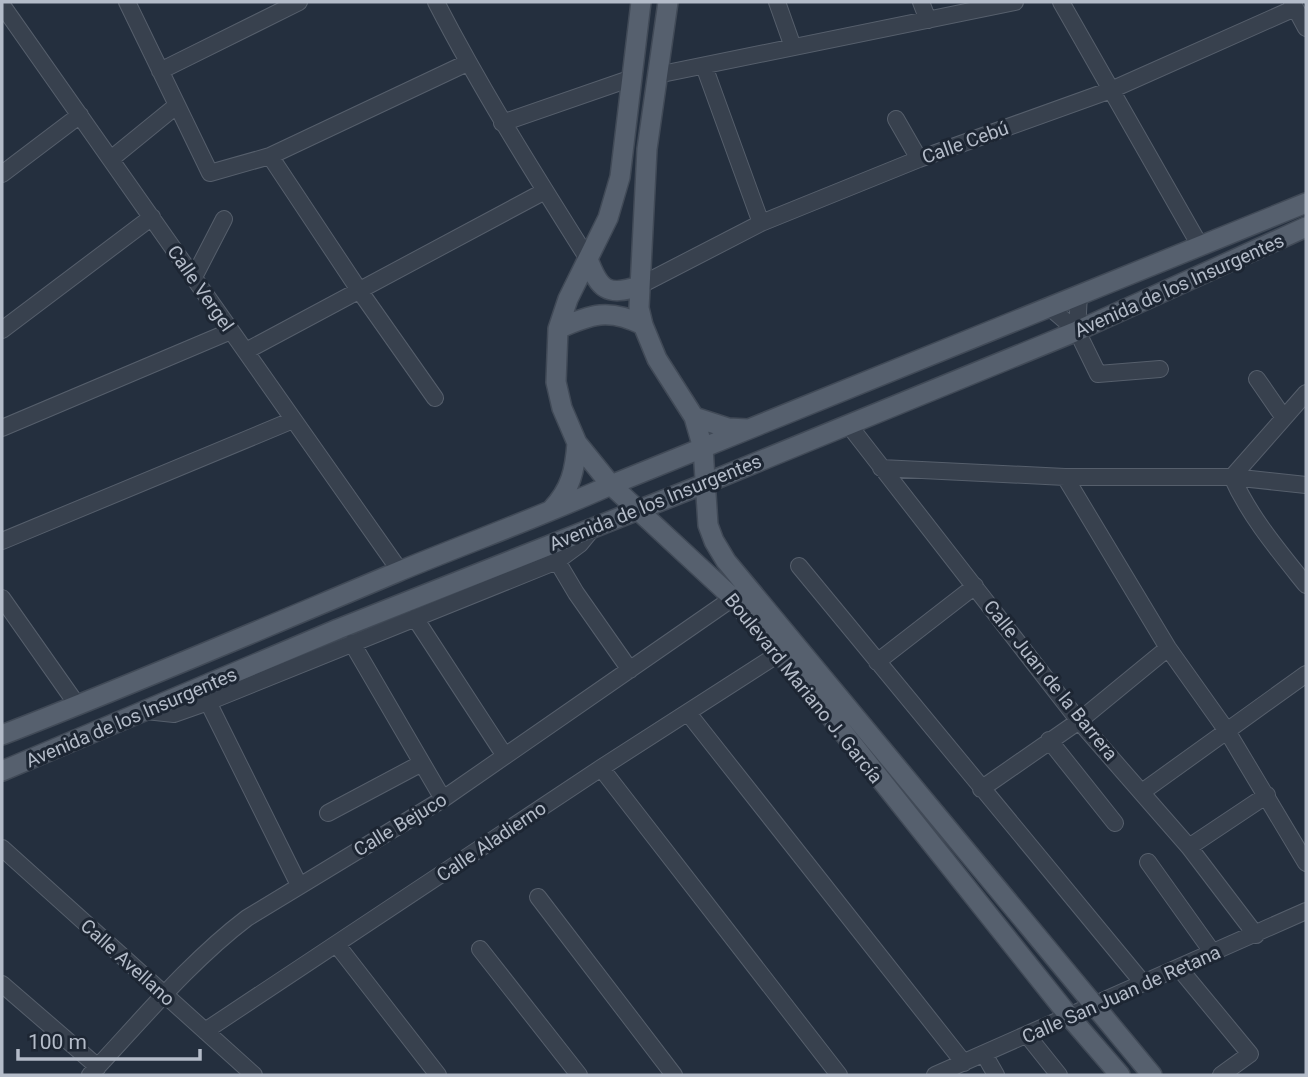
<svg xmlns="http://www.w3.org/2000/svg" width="1308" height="1077" font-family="Roboto,sans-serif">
	<rect width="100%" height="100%" fill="#242f3e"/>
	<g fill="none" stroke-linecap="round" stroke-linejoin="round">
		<!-- minor casing -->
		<g stroke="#565f6c" stroke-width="18">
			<path id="minor" d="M127,2L210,173L270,156L467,63
				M436,2C482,91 535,175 588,259
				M777,2L793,47
				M921,2L928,20
				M1061,2L1199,244
				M1292,2L1306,28
				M2,5L400,571
				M704,66L761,223
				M160,71L299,2
				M657,75L1015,2
				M896,119L919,159
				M502,123L632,78
				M270,156L359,290L435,398
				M111,159L176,106
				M2,174L80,115
				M194,277L224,219
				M639,286L761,223L919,159L1111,90L1295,8
				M1048,306L1077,331L1098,374L1160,369
				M2,330L152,217
				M1077,331L1079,294
				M246,351L545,191
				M1257,379L1284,418
				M848,424L1079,721L1189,847L1256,935
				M2,428L231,331
				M881,468L1065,477H1232L1306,485
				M1065,477L1168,648L1227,731L1306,863
				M1232,477C1250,517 1278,550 1306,585
				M1232,477L1306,393
				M2,541L293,420
				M557,561L576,593L630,670
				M799,566L1143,983
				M2,598L78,706
				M415,618L505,756
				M352,643L443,799
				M877,662L975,586
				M208,702L299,885
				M146,711L174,714L208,702L557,561L580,544L593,528
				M688,713L964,1063
				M1049,740L1115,823
				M601,768L839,1075
				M981,789L1079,721L1168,648
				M1142,792L1306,674
				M328,813L422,763
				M1189,847L1267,795
				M2,848L254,1075
				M1148,862L1213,953
				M538,897L674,1075
				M337,945L438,1075
				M480,949L579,1075
				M1179,968L1250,1054L1221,1075
				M2,984L98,1067
				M205,1031L601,768L780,653
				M1027,1035L1059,1075
				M984,1054L996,1075
				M90,1075C140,1022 189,962 247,918L443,799L733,598
				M935,1075L1306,911"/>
		</g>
		<!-- major casing -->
		<g stroke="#414a57" stroke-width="22">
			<path id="major" d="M641,2L620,177L608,218L568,299L558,329L556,382L562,408L577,443L611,485L733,598L780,653L1069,1016L1120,1075
				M668,2L647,149L639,308L643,325L657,359L694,417L703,448L708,525L714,541L726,561L1152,1075
				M588,259C599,289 607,297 639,286
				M558,329C591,314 609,308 643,325
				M694,417L728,428L748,429
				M552,509C571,489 575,470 577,443
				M2,735C134,684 264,628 395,573C467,543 540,517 611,485L1306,203
				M2,771L338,629L704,484L1077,331L1306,227"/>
		</g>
		<!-- minor -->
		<use href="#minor" stroke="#38414e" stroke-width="16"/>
		<!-- major -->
		<use href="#major" stroke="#56606e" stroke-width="19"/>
	</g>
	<g text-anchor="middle" stroke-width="6" stroke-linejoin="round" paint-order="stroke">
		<!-- street labels -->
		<g font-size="19" fill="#b4bcc9" stroke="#1d2633">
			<text transform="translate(965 142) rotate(-20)" y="7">Calle Cebú</text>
			<text transform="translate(1179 285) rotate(-24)" y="7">Avenida de los Insurgentes</text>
			<text transform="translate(201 288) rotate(55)" y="7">Calle Vergel</text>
			<text transform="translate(655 502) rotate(-22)" y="7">Avenida de los Insurgentes</text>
			<text transform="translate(1051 680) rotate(51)" y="7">Calle Juan de la Barrera</text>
			<text transform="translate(804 688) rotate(51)" y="7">Boulevard Mariano J. García</text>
			<text transform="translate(131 717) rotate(-23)" y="7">Avenida de los Insurgentes</text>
			<text transform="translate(400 824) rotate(-31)" y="7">Calle Bejuco</text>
			<text transform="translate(491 841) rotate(-34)" y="7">Calle Aladierno</text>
			<text transform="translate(128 962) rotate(42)" y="7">Calle Avellano</text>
			<text transform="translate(1121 994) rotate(-24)" y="7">Calle San Juan de Retana</text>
		</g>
	</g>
	<!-- border -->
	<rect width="1308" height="1077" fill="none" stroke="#b4bcc9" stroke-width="7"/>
	<!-- scale -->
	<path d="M18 1049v10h182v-10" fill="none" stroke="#b4bcc9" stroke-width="3.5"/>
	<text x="28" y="1049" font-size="21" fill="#b4bcc9" stroke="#1d2633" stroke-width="5" paint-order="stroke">100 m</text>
</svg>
